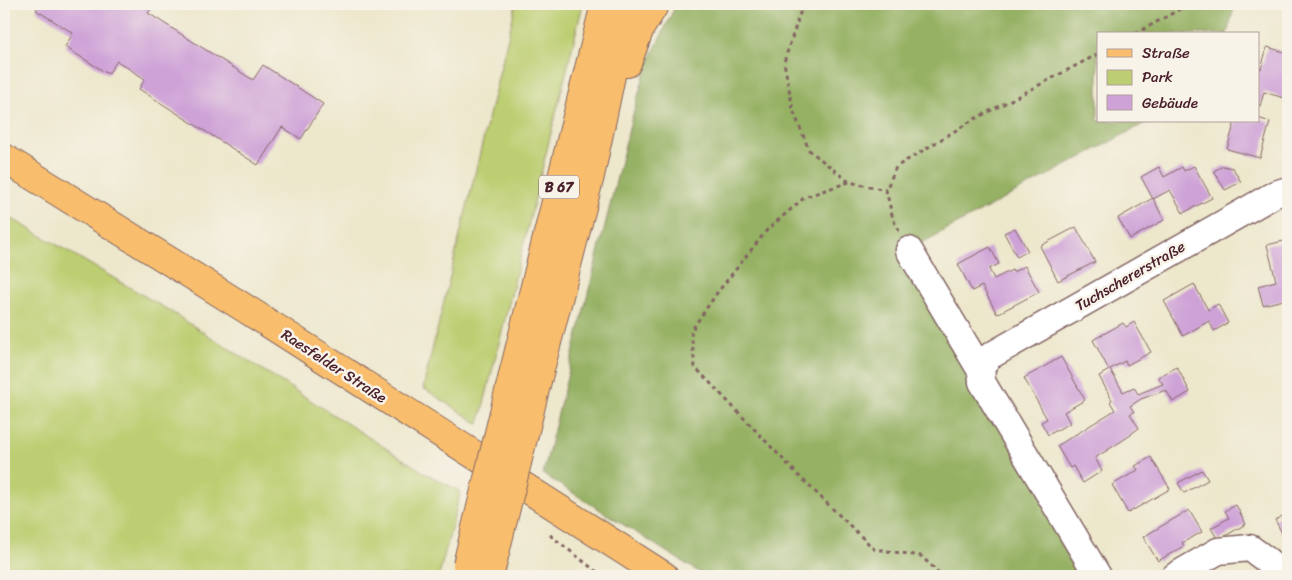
<svg xmlns="http://www.w3.org/2000/svg" width="1292" height="580" font-family="Sriracha,sans-serif">
	<rect width="100%" height="100%" fill="#f7f3e8"/>
	<filter id="ink" filterUnits="userSpaceOnUse"><feTurbulence type="fractalNoise" baseFrequency=".02" numOctaves="2"/><feDisplacementMap in="SourceGraphic" scale="10" xChannelSelector="R" yChannelSelector="G"/><feConvolveMatrix kernelMatrix="1 2 1 2 8 2 1 2 1" color-interpolation-filters="sRGB"/></filter>
	<filter id="wash" filterUnits="userSpaceOnUse"><feTurbulence type="fractalNoise" baseFrequency=".0096" numOctaves="4" result="noise"/><feDisplacementMap in="SourceGraphic" scale="20" xChannelSelector="R" yChannelSelector="G"/><feGaussianBlur stdDeviation="1.12" result="paint"/><feColorMatrix in="noise" values="0 0 0 0 0 0 0 0 0 0 0 0 0 0 0 0 0 1.4 0 .05"/><feComposite in="paint" operator="in"/></filter>
	<g filter="url(#wash)">
		<rect width="100%" height="100%" fill="#ede7cc"/>
		<!-- green -->
		<path fill="#bcce71" stroke="#83764e" d="M516,4H583L479,424L423,388Z
			M4,214L165,308L425,473L459,491L460,494L439,576H4Z"/>
		<!-- forest -->
		<path fill="#95b163" stroke="#706847" d="M681,4H1235L1227,34H1098V121H1149L901,254L1092,576H705L543,474L631,121L647,65L674,9Z"/>
		<g id="blocks">
			<!-- building -->
			<path fill="#cea1d7" d="M40,4H154L148,13L253,80L263,65L323,104L301,139L282,127L258,165L139,89L145,79L117,61L108,74L65,47L73,33L36,10Z
				M1267,47L1288,53V82L1284,98L1264,92L1260,106H1258V68L1261,69Z
				M1258,118L1270,122L1260,158L1227,149L1235,121H1258Z
				M1194,166L1212,198L1183,213L1170,190L1153,199L1141,177L1159,167L1164,177L1182,167L1184,171Z
				M1223,166L1233,168L1241,182L1225,190L1214,171Z
				M1153,198L1164,220L1130,239L1118,218Z
				M1076,227L1095,262L1058,281L1040,246Z
				M1015,228L1028,251L1017,257L1004,233Z
				M1288,240V280L1285,281L1288,293V299L1263,305L1258,286L1276,281L1267,245Z
				M990,247L999,264L989,269L994,279L1012,270L1013,272L1025,266L1039,292L997,314L982,286L972,291L958,264Z
				M1194,284L1208,310L1218,304L1228,323L1214,331L1209,321L1183,336L1164,301Z
				M1134,322L1151,352L1127,365L1125,361L1110,369L1123,392L1134,387L1138,394L1163,384L1158,377L1177,367L1190,392L1173,402L1166,390L1141,399L1130,406L1134,412L1130,414L1139,428L1131,434V435L1095,458L1102,471L1083,483L1073,466L1070,468L1057,446L1115,410L1110,402L1112,400L1099,376L1109,370L1093,340L1123,323L1126,327Z
				M1061,357L1085,400L1064,412L1070,423L1048,435L1041,422L1047,419L1024,378Z
				M1151,457L1170,489L1128,513L1112,485L1138,470L1135,466Z
				M1202,470L1208,480L1184,493L1178,483Z
				M1236,505L1246,524L1218,540L1211,528L1229,518L1225,511Z
				M1189,510L1202,532L1182,543L1184,546L1158,561L1143,537Z
				M1288,513V544L1275,520Z"/>
		</g>
	</g>
	<g filter="url(#ink)">
		<use href="#blocks" fill-opacity="0" stroke="#836563" stroke-width="1"/>
		<g fill="none" stroke-linecap="round" stroke-linejoin="round">
			<!-- minor casing -->
			<g stroke="#836563" stroke-width="29">
				<path id="minor" d="M909,250L981,371
					M1098,576L982,382C981,369 981,365 990,356L1275,194L1288,190
					M1175,576L1218,551L1250,548L1268,561L1276,576"/>
			</g>
			<!-- major casing -->
			<g stroke="#836563" stroke-width="30">
				<path id="major" d="M4,158L243,307L664,576"/>
			</g>
			<!-- highway casing -->
			<g stroke="#836563" stroke-width="30">
				<path id="highway" d="M627,63L640,28L655,4
					M514,371L605,4
					M538,377L590,176L626,4"/>
			</g>
			<!-- path -->
			<path stroke="#836563" stroke-width="3" stroke-dasharray="4 4" stroke-linecap="butt" d="M803,4L784,62L793,110L809,150L849,182L886,190
				M1135,34L1189,4
				M849,182L805,197L767,230L717,293L691,331L695,367L799,476L874,549L921,556L942,576
				M899,231L893,219L886,190L896,167L971,121L1098,54
				M550,535L602,576"/>
			<!-- minor -->
			<use href="#minor" stroke="#fff" stroke-width="26"/>
			<!-- major -->
			<use href="#major" stroke="#f9be6d" stroke-width="28"/>
			<!-- highway -->
			<use href="#highway" stroke="#f9be6d" stroke-width="28"/>
			<!-- highway-bridge casing -->
			<g stroke="#836563" stroke-width="30" stroke-linecap="butt">
				<path id="highway-bridge" d="M467,565L514,371
					M490,573L538,377"/>
			</g>
			<!-- highway-bridge -->
			<use href="#highway-bridge" stroke="#f9be6d" stroke-width="28"/>
		</g>
	</g>
	<g text-anchor="middle" stroke-width="5" stroke-linejoin="round" paint-order="stroke">
		<!-- shield labels -->
		<rect fill="#f7f3e8" stroke="#7e5f64" stroke-width="1" x="539" y="175.5" width="40" height="23" rx="4"/>
		<g font-size="14" font-weight="bold" fill="#4a1f2b">
			<text x="559" y="192">B 67</text>
		</g>
		<!-- street labels -->
		<g font-size="15" fill="#4a1f2b" stroke="#f7f3e8">
			<text transform="translate(1130 276) rotate(-30)" y="5">Tuchschererstraße</text>
			<text transform="translate(334 366) rotate(33)" y="5">Raesfelder Straße</text>
		</g>
	</g>
	<!-- margin -->
	<rect width="1292" height="580" fill="none" stroke="#f7f3e8" stroke-width="20"/>
	<!-- legend -->
	<rect x="1097" y="32" width="162" height="90" fill="#f7f3e8" stroke="#b29e9c"/>
	<rect x="1107" y="49" width="25" height="8" fill="#f9be6d" stroke="#b29e9c"/>
	<text x="1142" y="58" font-size="15" fill="#4a1f2b">Straße</text>
	<rect x="1107" y="70" width="25" height="15" fill="#bcce71" stroke="#b29e9c"/>
	<text x="1142" y="82" font-size="15" fill="#4a1f2b">Park</text>
	<rect x="1107" y="95" width="25" height="15" fill="#cea1d7" stroke="#b29e9c"/>
	<text x="1142" y="108" font-size="15" fill="#4a1f2b">Gebäude</text>
</svg>
